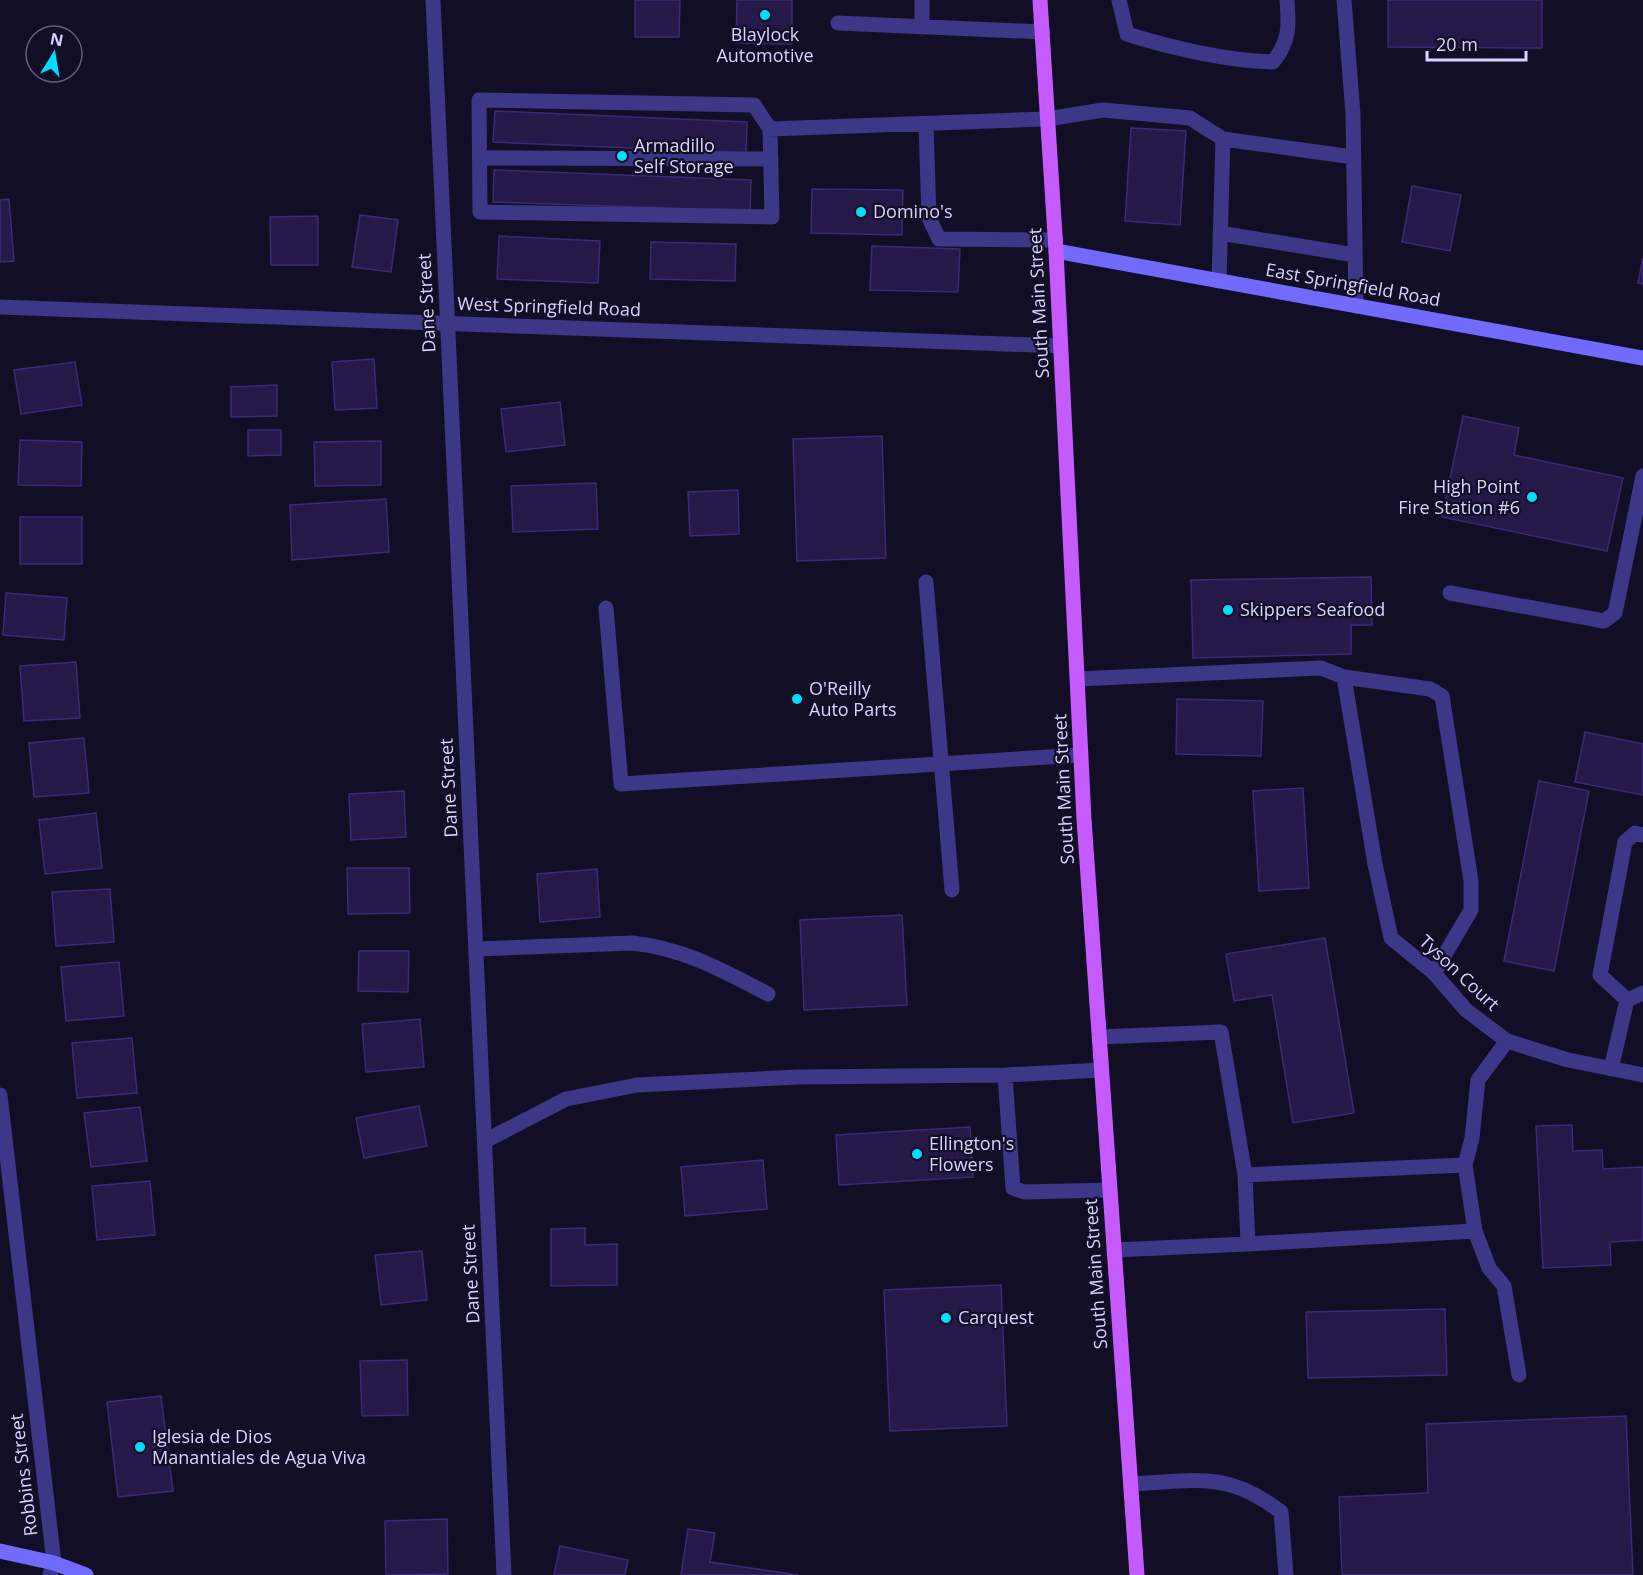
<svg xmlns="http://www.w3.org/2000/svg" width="1643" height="1575" font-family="'Open Sans',sans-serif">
	<rect width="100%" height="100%" fill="#120e26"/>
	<!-- building -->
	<path fill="#241948" stroke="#3b2a75" stroke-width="1.5" d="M635,0H680L679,37H635Z
		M737,0H792V44L736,43Z
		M1388,0H1542V48L1388,47Z
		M495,111L747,122L746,153L493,142Z
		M1131,128L1186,131L1180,225L1125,221Z
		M494,170L751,180L750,211L493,202Z
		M1412,186L1461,195L1450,251L1402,242Z
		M812,189L903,190L902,235L811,233Z
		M9,199L14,261L0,262V200Z
		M360,215L398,220L391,272L352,267Z
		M318,216V265H271L270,217Z
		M499,236L600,241L598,283L497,279Z
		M651,242L736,244L735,281L650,279Z
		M872,246L960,249L958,292L870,290Z
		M1643,258V284L1638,283Z
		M374,359L377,408L335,410L332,362Z
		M75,362L82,405L21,414L14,370Z
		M277,385V416L231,417V387Z
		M560,402L565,445L506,452L501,409Z
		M1463,416L1519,428L1514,455L1623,478L1607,551L1442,517Z
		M248,430H281V455L248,456Z
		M882,436L886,558L797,561L793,439Z
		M20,440L82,442L81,486L18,485Z
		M381,441V485L315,486L314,442Z
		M596,483L598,529L513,532L511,486Z
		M738,490L739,534L690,536L688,492Z
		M386,499L389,552L292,560L290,505Z
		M20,517H82V564H20Z
		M1371,577L1372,625H1351V654L1193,658L1191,580Z
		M6,593L67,598L64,640L3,635Z
		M76,662L80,718L24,721L20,666Z
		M1177,699L1263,701L1261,756L1176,754Z
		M1585,732L1643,744V795L1575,782Z
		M84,738L89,793L34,797L29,743Z
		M1539,781L1589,791L1554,971L1504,961Z
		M1303,788L1309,888L1259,891L1253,791Z
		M404,791L406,837L351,840L349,794Z
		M96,813L102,868L45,874L39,820Z
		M347,868H409L410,913L348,914Z
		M597,869L600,917L540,922L537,874Z
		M110,889L114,942L56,946L52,892Z
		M902,915L907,1005L804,1010L800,920Z
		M1325,938L1354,1113L1293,1123L1272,995L1234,1001L1226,954Z
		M359,951H409L408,992L358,991Z
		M119,962L124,1016L66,1021L61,967Z
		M420,1019L424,1067L366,1072L362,1024Z
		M132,1038L137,1093L77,1098L72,1043Z
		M419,1106L427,1146L364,1158L356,1118Z
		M140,1107L147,1161L91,1167L84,1113Z
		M1572,1125L1573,1151L1602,1150L1603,1169L1643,1167V1240L1610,1242L1611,1265L1543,1268L1536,1126Z
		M970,1127L973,1177L839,1185L836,1135Z
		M763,1160L767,1209L685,1216L681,1167Z
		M150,1181L155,1235L97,1240L92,1186Z
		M585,1228V1245L617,1244V1285L551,1286V1229Z
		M422,1251L427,1300L381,1305L375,1255Z
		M1001,1285L1007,1426L890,1431L884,1290Z
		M1445,1309L1447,1375L1308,1378L1306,1312Z
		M407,1360L408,1415L362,1416L360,1361Z
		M161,1396L173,1491L118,1497L107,1402Z
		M1626,1416L1633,1575H1342L1339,1497L1428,1493L1426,1424Z
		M447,1519L448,1574L386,1575L385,1521Z
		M688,1529L715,1533L710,1562L798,1575H681Z
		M560,1546L628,1560L625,1575H554Z"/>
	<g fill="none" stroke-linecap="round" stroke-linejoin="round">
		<!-- lane -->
		<path stroke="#3c3787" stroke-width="15" d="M922,0V28
			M1119,0L1127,34C1171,48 1228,61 1273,62C1290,41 1289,25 1287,0
			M1344,0L1353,114L1356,306
			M838,23L1043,32
			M926,124L929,218L939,239L1055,240
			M770,129L772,217L480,212L479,100L754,105L770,129L1047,119L1103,110L1190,118L1223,139L1353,157
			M480,158L771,159
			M1220,233L1355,255
			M1219,281L1223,139
			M926,582L952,890
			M1450,593L1604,621L1615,613L1643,476
			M606,608L621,784L1081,755
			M1344,677L1375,864
			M1077,679L1321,668L1344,677L1430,689L1442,696L1471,881V910L1434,973
			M476,949L632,943C683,948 724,971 768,994
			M1627,1000L1600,975L1625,842L1635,833L1643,835
			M1627,1000L1643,993
			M1099,1037L1221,1032L1245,1175
			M1611,1069L1627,1000
			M1102,1070L1005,1075L1013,1188L1024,1192L1110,1190
			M485,1141L566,1099L637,1085L798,1077L1005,1075
			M1465,1165L1475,1231L1489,1268L1504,1286L1519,1375
			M1248,1244L1475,1231
			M1114,1250L1248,1244L1245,1175L1465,1165L1472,1138L1478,1080L1507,1041
			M1131,1484C1195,1481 1227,1470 1281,1512L1286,1575
			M50,1575L54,1563"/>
		<!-- street -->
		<path stroke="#3c3787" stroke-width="15" d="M433,0L504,1575
			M0,307L1061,346
			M1375,864L1391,938L1434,973L1466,1010L1507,1041L1568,1060L1643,1075
			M0,1095L54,1563"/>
		<!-- secondary -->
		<path stroke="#716aff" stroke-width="15" d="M1056,251L1643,358
			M0,1551L54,1563L86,1575"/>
		<!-- primary -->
		<path stroke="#c55aff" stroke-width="15" d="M1040,0L1056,251L1084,819L1137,1575"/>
	</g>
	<!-- markers -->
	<g fill="#00defe" stroke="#120e26" stroke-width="2">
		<circle cx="765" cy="15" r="6"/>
		<circle cx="622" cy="156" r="6"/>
		<circle cx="861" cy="212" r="6"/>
		<circle cx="1532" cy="497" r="6"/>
		<circle cx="1228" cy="610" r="6"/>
		<circle cx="797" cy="699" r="6"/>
		<circle cx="917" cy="1154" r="6"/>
		<circle cx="946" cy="1318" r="6"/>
		<circle cx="140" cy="1447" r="6"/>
	</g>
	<g text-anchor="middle" stroke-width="4.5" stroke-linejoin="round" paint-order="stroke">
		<!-- poi labels -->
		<g font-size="18" fill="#d9d3ff" stroke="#120e26" text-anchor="start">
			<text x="765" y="41" text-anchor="middle">Blaylock<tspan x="765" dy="21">Automotive</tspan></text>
			<text x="634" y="152">Armadillo<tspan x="634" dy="21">Self Storage</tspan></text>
			<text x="873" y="218">Domino's</text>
			<text x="1520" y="493" text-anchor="end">High Point<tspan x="1520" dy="21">Fire Station #6</tspan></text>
			<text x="1240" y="616">Skippers Seafood</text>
			<text x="809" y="695">O'Reilly<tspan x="809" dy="21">Auto Parts</tspan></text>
			<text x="929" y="1150">Ellington's<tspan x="929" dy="21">Flowers</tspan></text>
			<text x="958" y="1324">Carquest</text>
			<text x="152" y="1443">Iglesia de Dios<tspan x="152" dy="21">Manantiales de Agua Viva</tspan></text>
		</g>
		<!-- street labels -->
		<g font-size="18" fill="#d9d3ff" stroke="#120e26">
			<text transform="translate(1353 285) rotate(10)" y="6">East Springfield Road</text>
			<text transform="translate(427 303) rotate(-93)" y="6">Dane Street</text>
			<text transform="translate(1039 303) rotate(-93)" y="6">South Main Street</text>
			<text transform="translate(549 307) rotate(2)" y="6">West Springfield Road</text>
			<text transform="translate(449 788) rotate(-93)" y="6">Dane Street</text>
			<text transform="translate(1064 789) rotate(-93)" y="6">South Main Street</text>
			<text transform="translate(1459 973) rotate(43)" y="6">Tyson Court</text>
			<text transform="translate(471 1274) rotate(-93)" y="6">Dane Street</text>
			<text transform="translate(1096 1274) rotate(-94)" y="6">South Main Street</text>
			<text transform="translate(24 1475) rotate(-97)" y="6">Robbins Street</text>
		</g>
	</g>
	<!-- north arrow -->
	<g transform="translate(54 54) rotate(11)"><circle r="28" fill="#120e26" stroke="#625d7d" stroke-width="1.5"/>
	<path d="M0-4.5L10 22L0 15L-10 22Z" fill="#00defe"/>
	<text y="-9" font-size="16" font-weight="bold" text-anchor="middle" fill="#d9d3ff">N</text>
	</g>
	<!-- scale -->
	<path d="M1427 51v9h99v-9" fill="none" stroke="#d9d3ff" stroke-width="3"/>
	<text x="1436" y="51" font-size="18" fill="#d9d3ff" stroke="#120e26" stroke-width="4.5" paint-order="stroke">20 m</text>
</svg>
